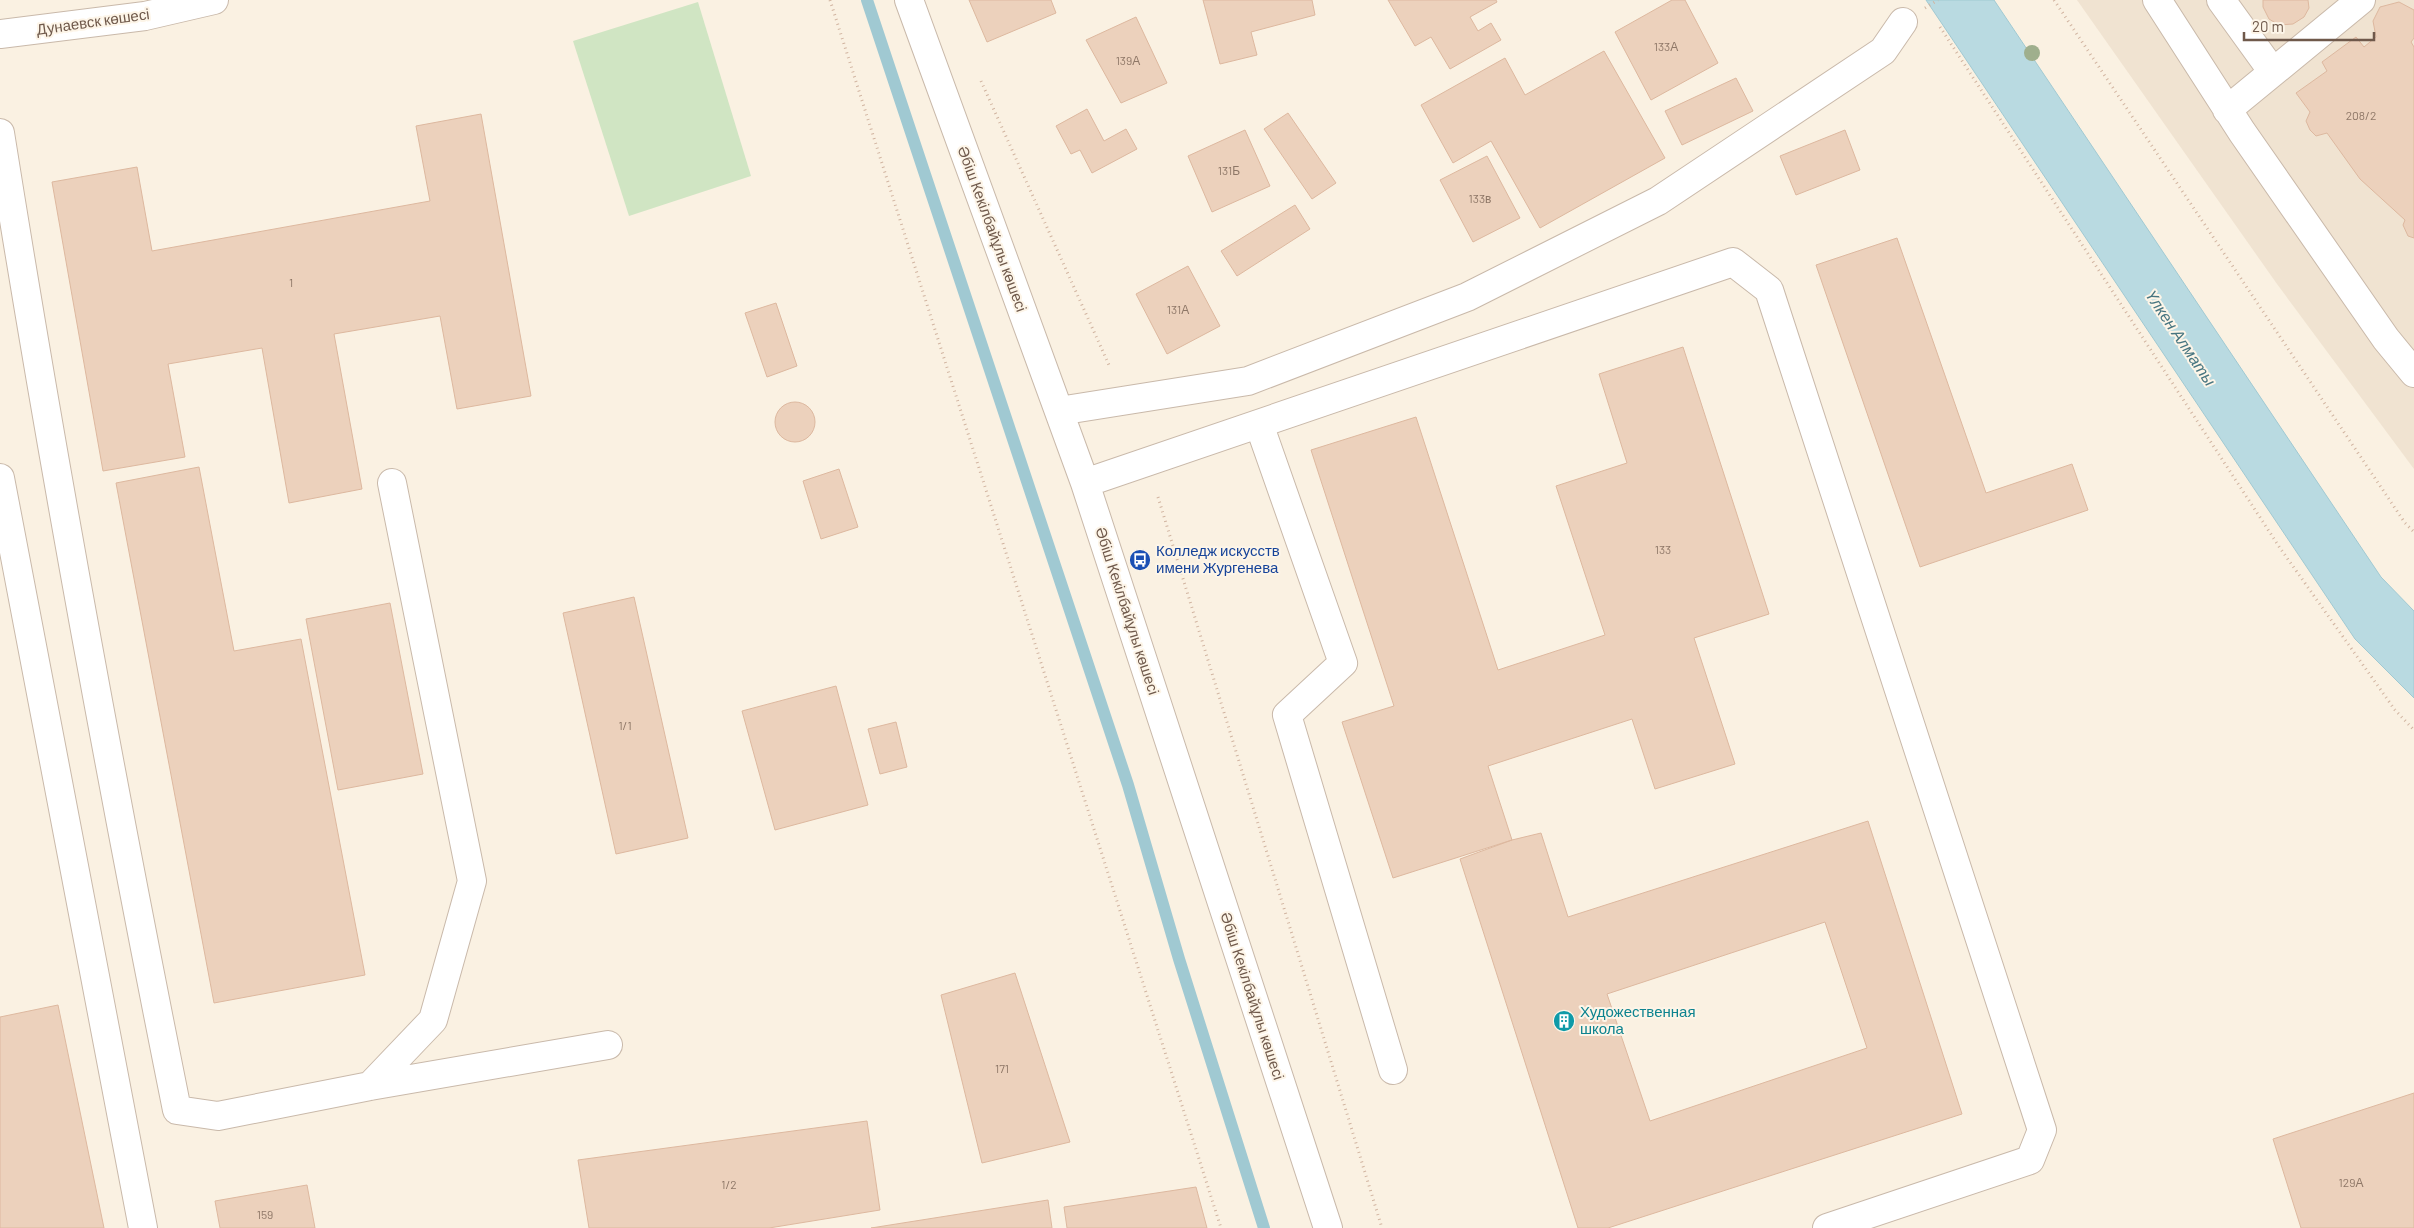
<svg xmlns="http://www.w3.org/2000/svg" width="2414" height="1228" font-family="Barlow,sans-serif">
	<rect width="100%" height="100%" fill="#faf1e2"/>
	<!-- residential -->
	<path fill="#f0e3d1" d="M2077,0H2414V469L2277,284Z"/>
	<!-- green -->
	<path fill="#d0e5c3" d="M698,2L751,176L629,216L573,41Z"/>
	<!-- water -->
	<path fill="#b9dae1" stroke="#a0c9d2" d="M1926,0H1994L2381,577L2414,611V698L2355,639Z"/>
	<g fill="none" stroke-linecap="round" stroke-linejoin="round">
		<!-- stream -->
		<path stroke="#a0c9d2" stroke-width="12" d="M867,0L1128,785L1179,959L1264,1228"/>
	</g>
	<!-- building -->
	<path fill="#ecd1bc" stroke="#ddb89f" fill-rule="evenodd" d="M969,0H1051L1056,13L987,42Z
		M1203,0H1312L1315,15L1251,32L1257,55L1220,64Z
		M1388,0H1496L1497,2L1470,17L1478,31L1491,23L1501,40L1450,69L1431,37L1415,46Z
		M1672,0H1685L1718,63L1651,100L1615,32Z
		M2263,0H2308L2309,8L2304,17L2293,24L2279,25L2269,19L2263,7Z
		M2399,2L2414,10V38L2411,42L2414,47V238L2408,236L2403,225L2405,220L2360,179L2327,133L2316,136L2310,130L2306,121L2310,112L2296,93L2327,71L2322,62L2356,37L2364,47L2376,37L2373,21L2380,7Z
		M1136,17L1167,83L1121,103L1086,40Z
		M1604,51L1665,158L1540,228L1491,141L1453,163L1421,105L1505,58L1525,95Z
		M1736,78L1753,111L1682,145L1665,111Z
		M1087,109L1104,141L1126,129L1137,149L1092,173L1080,150L1071,154L1056,126Z
		M1288,113L1336,183L1312,199L1264,129Z
		M481,114L531,396L457,409L440,316L334,334L362,489L289,503L262,348L168,364L185,457L103,471L52,182L137,167L152,251L430,201L416,126Z
		M1245,130L1270,186L1212,212L1188,156Z
		M1845,130L1860,170L1796,195L1780,156Z
		M1487,156L1520,218L1473,242L1440,180Z
		M1295,205L1310,229L1237,276L1221,251Z
		M1897,238L1986,493L2072,464L2088,510L1920,567L1816,265Z
		M1188,266L1220,326L1167,354L1136,294Z
		M776,303L797,366L767,377L745,313Z
		M1683,347L1769,614L1694,638L1735,764L1655,789L1632,719L1488,766L1512,840L1393,878L1342,722L1394,706L1311,450L1416,417L1498,670L1605,635L1556,486L1627,463L1599,374Z
		M775 422a20 20 0 1 1 40 0a20 20 0 1 1-40 0Z
		M199,467L234,651L301,639L365,975L214,1003L116,483Z
		M839,469L858,527L821,539L803,481Z
		M634,597L688,838L616,854L563,613Z
		M390,603L423,774L338,790L306,619Z
		M836,686L868,805L775,830L742,711Z
		M896,722L907,767L880,774L868,729Z
		M1868,821L1962,1114L1608,1228H1578L1460,859L1512,840L1541,833L1568,917ZM1825,922L1867,1048L1650,1121L1607,994Z
		M1015,973L1070,1142L982,1163L941,995Z
		M58,1005L104,1228H0V1017Z
		M2414,1093V1228H2301L2273,1139Z
		M867,1121L880,1210L769,1228H589L578,1160Z
		M307,1185L315,1228H220L215,1201Z
		M1196,1187L1207,1228H1067L1064,1207Z
		M1048,1200L1052,1228H871Z"/>
	<g fill="none" stroke-linecap="round" stroke-linejoin="round">
		<!-- minor casing -->
		<g stroke="#c9b9aa" stroke-width="30">
			<path id="minor" d="M909,0L1085,483L1328,1228
				M2157,0L2242,132L2386,339L2414,373
				M2221,0L2273,72
				M0,34L145,16L214,0
				M2227,110L2361,0
				M0,133C52,460 112,786 177,1110L218,1116L370,1086L608,1045
				M1059,411L1248,381L1467,297L1658,201L1883,51L1903,22
				M1259,424L1343,663L1287,715L1393,1070
				M0,478L143,1228
				M1085,483L1733,262L1769,290L2042,1130L2030,1160L1827,1228
				M370,1086L433,1020L472,881L392,483"/>
		</g>
		<!-- path -->
		<path stroke="#d1b4a0" stroke-width="3" stroke-dasharray="1 4" stroke-linecap="butt" d="M830,0L1221,1228
			M2054,0L2405,523L2414,532
			M1940,27L2280,548L2395,710L2414,730
			M981,81L1109,365
			M1158,497L1382,1228"/>
		<!-- minor -->
		<use href="#minor" stroke="#fff" stroke-width="28"/>
		<!-- path-bridge -->
		<path stroke="#d1b4a0" stroke-width="3" stroke-dasharray="1 4" stroke-linecap="butt" d="M1925,8L1938,0"/>
	</g>
	<!-- trees -->
	<circle fill="#9faf8d" cx="2032" cy="53" r="8"/>
	<!-- icons -->
	<defs>
		<g id="bus-disc" transform="scale(1.125)"><circle r="9.5" fill="#1a4fb4" stroke="#fdf5e8"/><path d="M-5-6H5V4H4V6H2V4H-2V6H-4V4H-5ZM-3.5-4V0h7V-4ZM-3.5 1.2v1.5H-2V1.2ZM2 1.2v1.5H3.5V1.2Z" fill="#fff"/></g>
		<g id="building-disc" transform="scale(1.125)"><circle r="9.5" fill="#0f9aa8" stroke="#fdf5e8"/><path d="M-4-6H4V6H1V3H-1V6H-4ZM-2.5-4.3h1.7v1.8h-1.7ZM.8-4.3h1.7v1.8H.8ZM-2.5-1h1.7V.8h-1.7ZM.8-1h1.7V.8H.8Z" fill="#fff"/></g>
	</defs>
	<g fill-rule="evenodd">
		<use href="#bus-disc" x="1140" y="560"/>
		<use href="#building-disc" x="1564" y="1021"/>
	</g>
	<g text-anchor="middle" stroke-width="4" stroke-linejoin="round" paint-order="stroke">
		<!-- number labels -->
		<g font-size="12" fill="#8e7767">
			<text x="1666" y="51">133А</text>
			<text x="1128" y="65">139А</text>
			<text x="2361" y="120">208/2</text>
			<text x="1229" y="175">131Б</text>
			<text x="1480" y="203">133в</text>
			<text x="291" y="287">1</text>
			<text x="1178" y="314">131А</text>
			<text x="1663" y="554">133</text>
			<text x="625" y="730">1/1</text>
			<text x="1002" y="1073">171</text>
			<text x="2351" y="1187">129А</text>
			<text x="729" y="1189">1/2</text>
			<text x="265" y="1219">159</text>
		</g>
		<!-- street labels -->
		<g font-size="15" fill="#6f594b" stroke="#fdf5e8">
			<text transform="translate(93 22) rotate(-8)" y="5">Дунаевск көшесі</text>
			<text transform="translate(992 229) rotate(70)" y="5">Әбіш Кекілбайұлы көшесі</text>
			<text transform="translate(1127 611) rotate(72)" y="5">Әбіш Кекілбайұлы көшесі</text>
			<text transform="translate(1252 996) rotate(72)" y="5">Әбіш Кекілбайұлы көшесі</text>
		</g>
		<!-- transit labels -->
		<g font-size="15" fill="#164399" stroke="#fdf5e8" text-anchor="start">
			<text x="1156" y="556">Колледж искусств<tspan x="1156" dy="17">имени Жургенева</tspan></text>
		</g>
		<!-- culture labels -->
		<g font-size="15" fill="#0d838f" stroke="#fdf5e8" text-anchor="start">
			<text x="1580" y="1017">Художественная<tspan x="1580" dy="17">школа</tspan></text>
		</g>
		<!-- water labels -->
		<g font-size="16" font-style="italic" fill="#477580" stroke="#fdf5e8">
			<text transform="translate(2181 338) rotate(56)" y="6">Үлкен Алматы</text>
		</g>
	</g>
	<!-- scale -->
	<path d="M2244 32v8h130v-8" fill="none" stroke="#6f594b" stroke-width="2.5"/>
	<text x="2252" y="32" font-size="15" fill="#6f594b" stroke="#fdf5e8" stroke-width="4" paint-order="stroke">20 m</text>
</svg>
